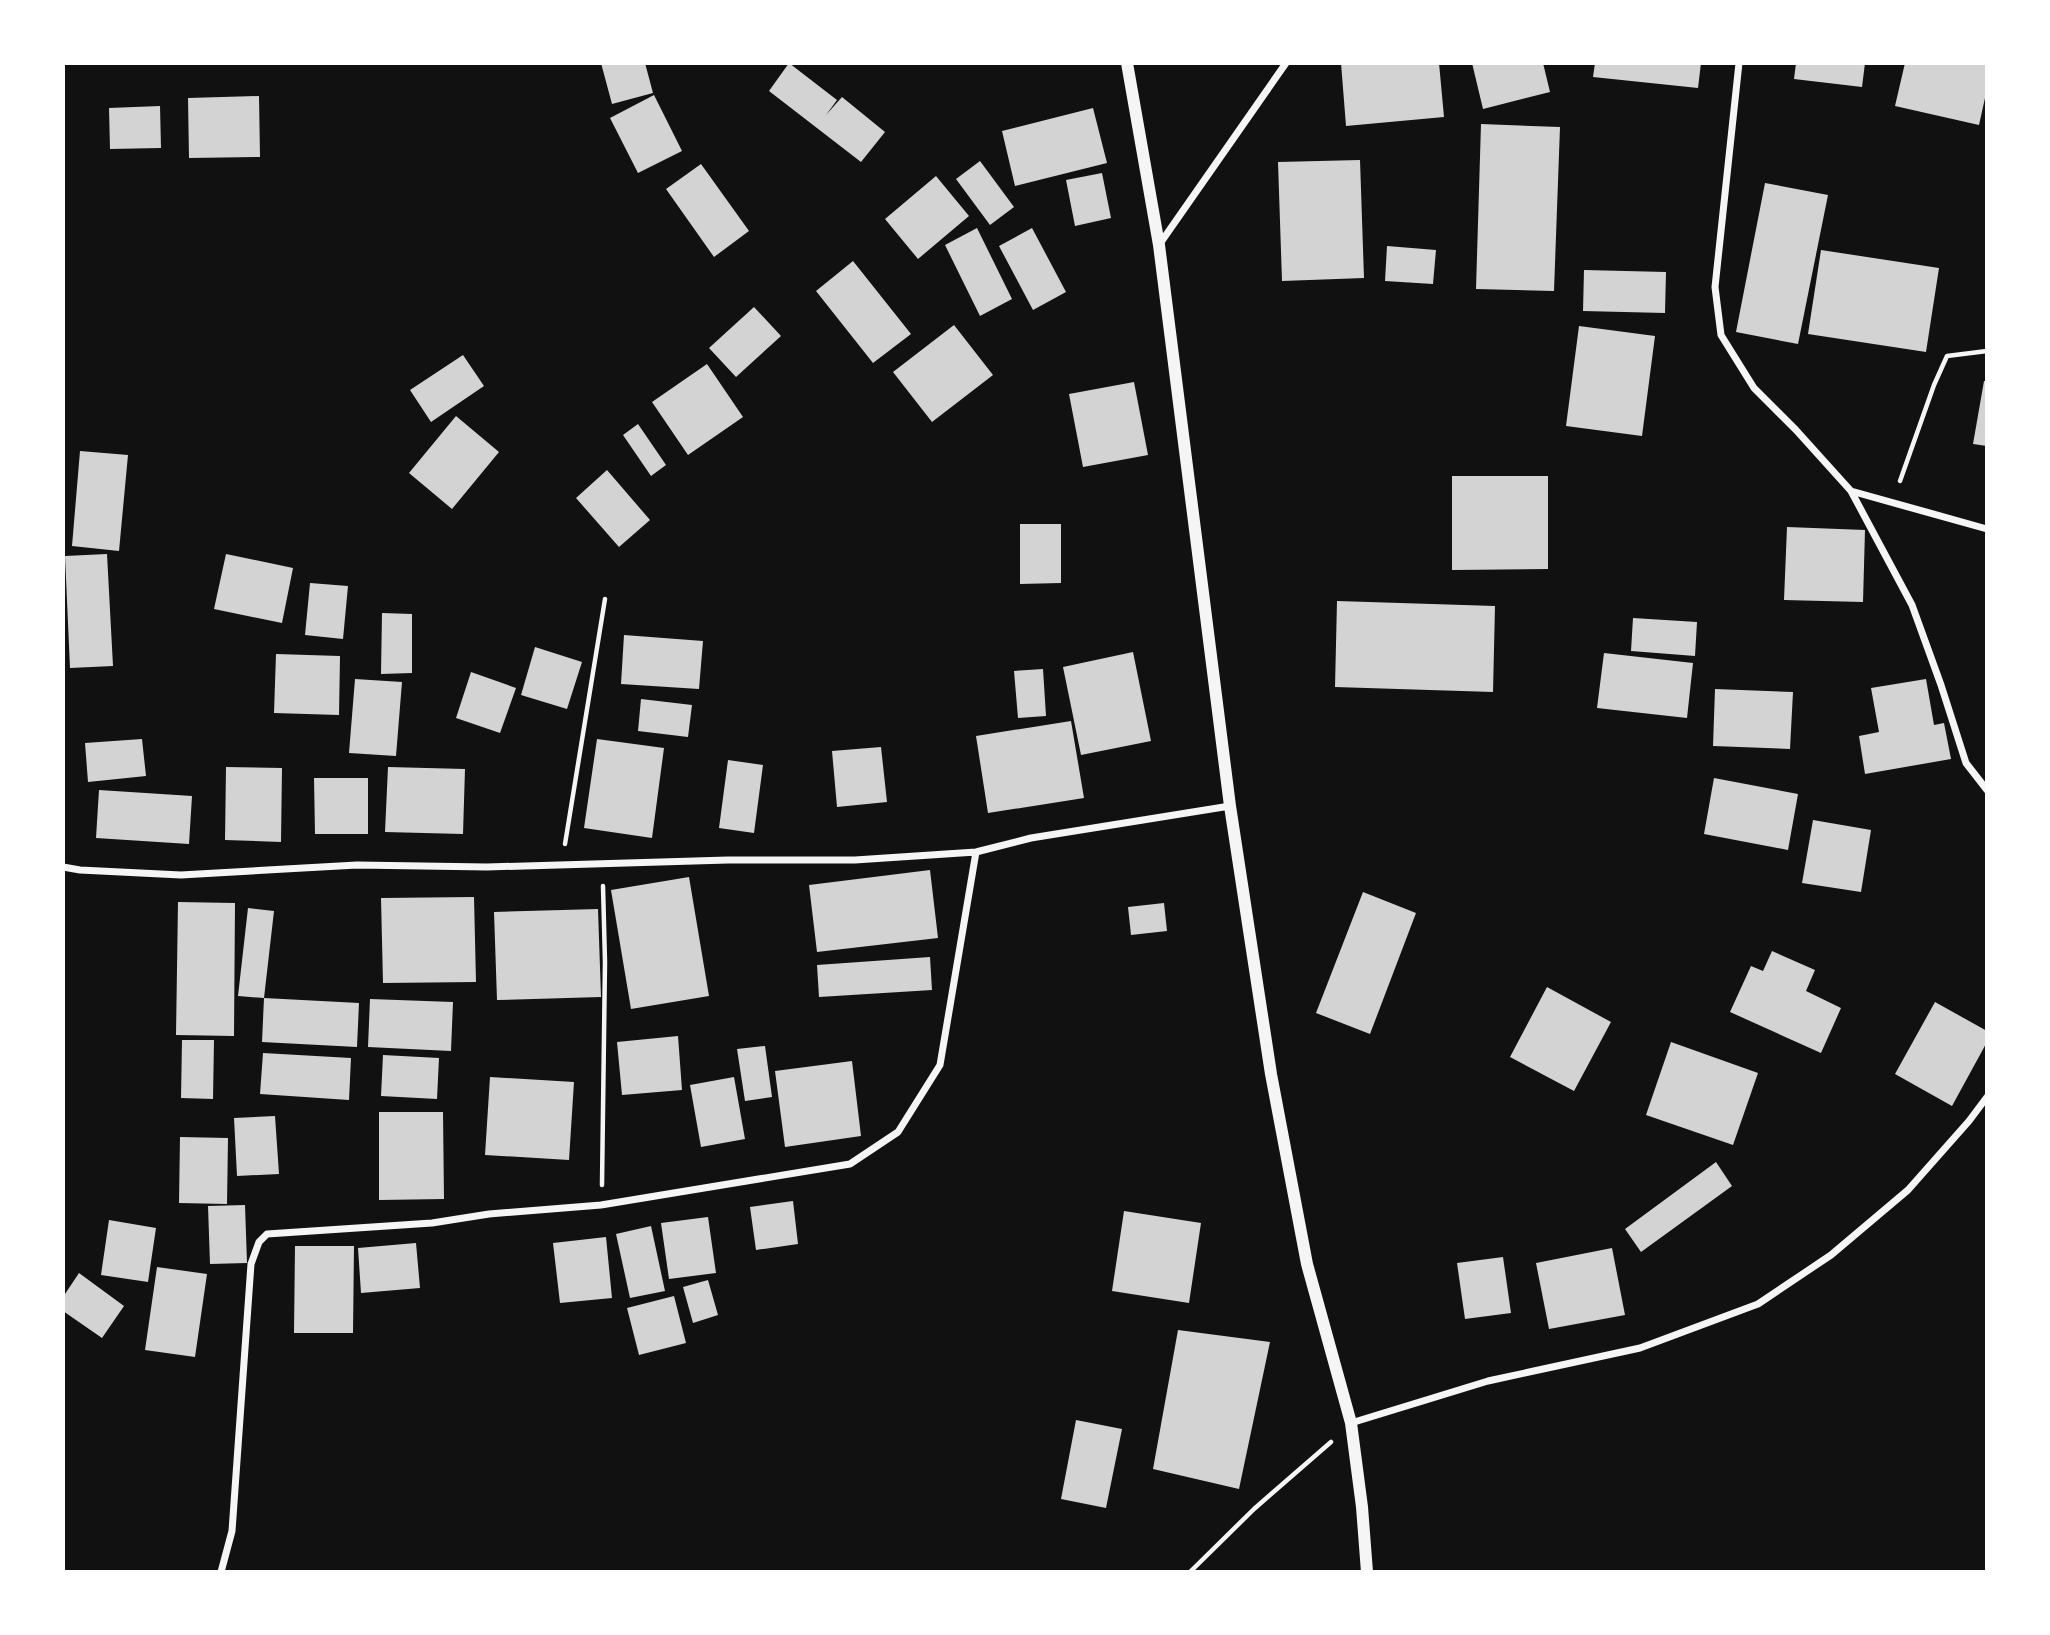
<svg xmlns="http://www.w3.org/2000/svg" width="2050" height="1635" font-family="Ubuntu,sans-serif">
	<rect width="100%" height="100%" fill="#111"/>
	<!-- building -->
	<path fill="#d3d3d3" d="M601,63H645L653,93L612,104Z
		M789,63L837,100L826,115L842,97L885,132L861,162L769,91Z
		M1341,63H1439L1444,117L1346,126Z
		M1472,63H1543L1550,92L1483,109Z
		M1595,63H1701L1698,88L1593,77Z
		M1796,63H1865L1862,87L1794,79Z
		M1905,63H1987V89L1979,125L1895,106Z
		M654,95L682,151L638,173L610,118Z
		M259,96L260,157L189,158L188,98Z
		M160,106L161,148L110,149L109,108Z
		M1093,108L1107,163L1015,186L1002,131Z
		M1481,124L1560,127L1554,291L1476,289Z
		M1360,160L1364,278L1282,281L1278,162Z
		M980,161L1014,207L990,225L956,179Z
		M701,164L749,231L714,257L666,189Z
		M1102,173L1111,218L1075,226L1066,180Z
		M936,176L969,216L918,259L885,219Z
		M1765,183L1828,195L1798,344L1736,332Z
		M977,228L1012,299L980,316L945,245Z
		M1032,228L1066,292L1033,310L999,246Z
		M1387,246L1436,250L1433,284L1385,281Z
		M1821,250L1939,268L1926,352L1808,334Z
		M853,261L911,334L873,363L816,291Z
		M1584,270L1666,272L1665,313L1583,311Z
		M754,307L781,336L736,377L709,348Z
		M954,325L993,375L932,422L893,372Z
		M1579,326L1655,336L1642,436L1566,426Z
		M463,355L484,386L431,422L410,390Z
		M707,364L743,417L688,455L652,402Z
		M1984,381H1987V446L1973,444Z
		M1134,382L1148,455L1083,467L1069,394Z
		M456,416L499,452L452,509L409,473Z
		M638,424L666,465L651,476L623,435Z
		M80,451L128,455L119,551L72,546Z
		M607,470L650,520L619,547L576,498Z
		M1452,476H1548V569L1452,570Z
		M1020,524H1061V583L1020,584Z
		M1787,527L1865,530L1863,602L1784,600Z
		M107,554L113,666L70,668L65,556Z
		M226,554L293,568L282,623L214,609Z
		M310,583L348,586L343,639L305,635Z
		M1337,601L1495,606L1493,692L1335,687Z
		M382,613L412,614V673L381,674Z
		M1633,618L1697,622L1695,656L1631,651Z
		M624,635L703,641L699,689L621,684Z
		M535,647L582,662L567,709L521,695Z
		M1133,652L1151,741L1081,755L1063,667Z
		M1604,653L1693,663L1687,718L1597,708Z
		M276,654L340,656L339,715L274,713Z
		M1043,669L1046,716L1018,718L1014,671Z
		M471,672L516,688L500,733L456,718Z
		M355,679L402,682L396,756L349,753Z
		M1926,679L1934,725L1944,723L1951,759L1865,774L1859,736L1879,732L1871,688Z
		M1715,689L1793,692L1790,749L1713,746Z
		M641,699L692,705L688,737L638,731Z
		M1071,721L1084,798L988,813L976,736Z
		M142,739L146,776L88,782L85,743Z
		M597,739L664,748L652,838L584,828Z
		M881,747L887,802L837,807L832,751Z
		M728,760L763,765L754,833L719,828Z
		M226,767L282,768L281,842L225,840Z
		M388,767L465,769L463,834L385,832Z
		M314,778H368V834H315Z
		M1714,778L1798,794L1788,850L1704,834Z
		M99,790L192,796L189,844L96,838Z
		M1813,820L1871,830L1861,892L1802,883Z
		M930,870L938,938L817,952L809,885Z
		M689,877L709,996L631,1009L611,890Z
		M1363,892L1416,913L1370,1034L1316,1013Z
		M474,897L476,982L383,983L381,898Z
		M178,902L235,903L234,1036L176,1035Z
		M1164,903L1167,931L1131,935L1128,907Z
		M248,908L274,911L264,998L238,996Z
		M598,909L601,997L497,1000L494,912Z
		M1772,951L1815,970L1806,991L1841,1008L1821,1053L1730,1012L1751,966L1763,971Z
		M930,957L932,990L819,997L817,965Z
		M1547,987L1611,1022L1574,1091L1510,1057Z
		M264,998L359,1003L357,1047L262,1042Z
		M370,999L453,1002L451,1051L368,1047Z
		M1935,1002L1987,1031V1042L1952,1106L1895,1074Z
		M678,1036L682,1090L622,1095L617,1042Z
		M182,1040H214L213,1099L181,1098Z
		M1671,1042L1758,1073L1733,1145L1646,1115Z
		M765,1046L772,1097L745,1101L737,1049Z
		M263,1053L351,1058L349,1100L260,1094Z
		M383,1055L439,1058L437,1099L381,1096Z
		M852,1061L861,1136L785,1147L775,1071Z
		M490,1077L574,1082L569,1160L485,1155Z
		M734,1077L745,1139L701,1147L690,1085Z
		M379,1112H443L444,1199L379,1200Z
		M275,1116L279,1174L237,1176L234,1118Z
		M180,1137L228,1138L227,1204L179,1203Z
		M1716,1162L1732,1186L1641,1252L1625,1229Z
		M793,1201L798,1244L756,1250L750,1207Z
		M245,1205L247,1263L210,1264L208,1206Z
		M1124,1211L1201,1223L1189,1303L1112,1291Z
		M708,1217L716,1273L669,1279L661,1223Z
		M109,1220L156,1228L148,1282L101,1275Z
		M651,1226L665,1291L630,1298L616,1234Z
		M606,1237L612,1298L560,1303L553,1243Z
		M416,1243L420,1288L361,1293L358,1248Z
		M295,1246H354L353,1333H294Z
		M1612,1248L1625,1315L1549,1329L1536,1263Z
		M1503,1257L1511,1313L1465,1319L1457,1263Z
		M157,1267L207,1274L195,1357L145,1350Z
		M79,1273L124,1306L102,1338L63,1311V1297Z
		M708,1280L718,1315L693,1323L683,1287Z
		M674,1296L686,1343L639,1355L627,1308Z
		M1178,1330L1270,1342L1239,1489L1153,1469Z
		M1076,1420L1122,1429L1106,1508L1061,1499Z"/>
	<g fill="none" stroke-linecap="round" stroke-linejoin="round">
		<!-- path -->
		<path stroke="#f5f5f5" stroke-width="4.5" d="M1900,481L1934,385L1947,356L1987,351
			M565,844L605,599
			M602,1185L605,962L603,886
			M1190,1572L1254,1509L1331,1442"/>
		<!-- minor -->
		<path stroke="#f5f5f5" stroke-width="7" d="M1739,63L1715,287L1721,335L1754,388L1796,430L1851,491L1912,605L1941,685L1966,763L1987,790
			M1159,245L1286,63
			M1851,491L1987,529
			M63,867L80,870L181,875L357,865L487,867L728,860H855L976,852L1031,838L1230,806
			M1351,1423L1488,1381L1640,1348L1758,1304L1831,1255L1908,1190L1969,1121L1987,1097
			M221,1572L232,1531L251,1264L259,1242L267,1234L432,1223L489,1214L601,1205L850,1164L898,1132L940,1065L976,852"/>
		<!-- tertiary -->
		<path stroke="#f5f5f5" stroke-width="12" d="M1127,63L1159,245L1230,806L1271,1074L1307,1264L1351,1423L1362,1507L1367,1572"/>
	</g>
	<!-- border -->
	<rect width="2050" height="1635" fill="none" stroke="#ffffff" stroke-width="130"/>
</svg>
